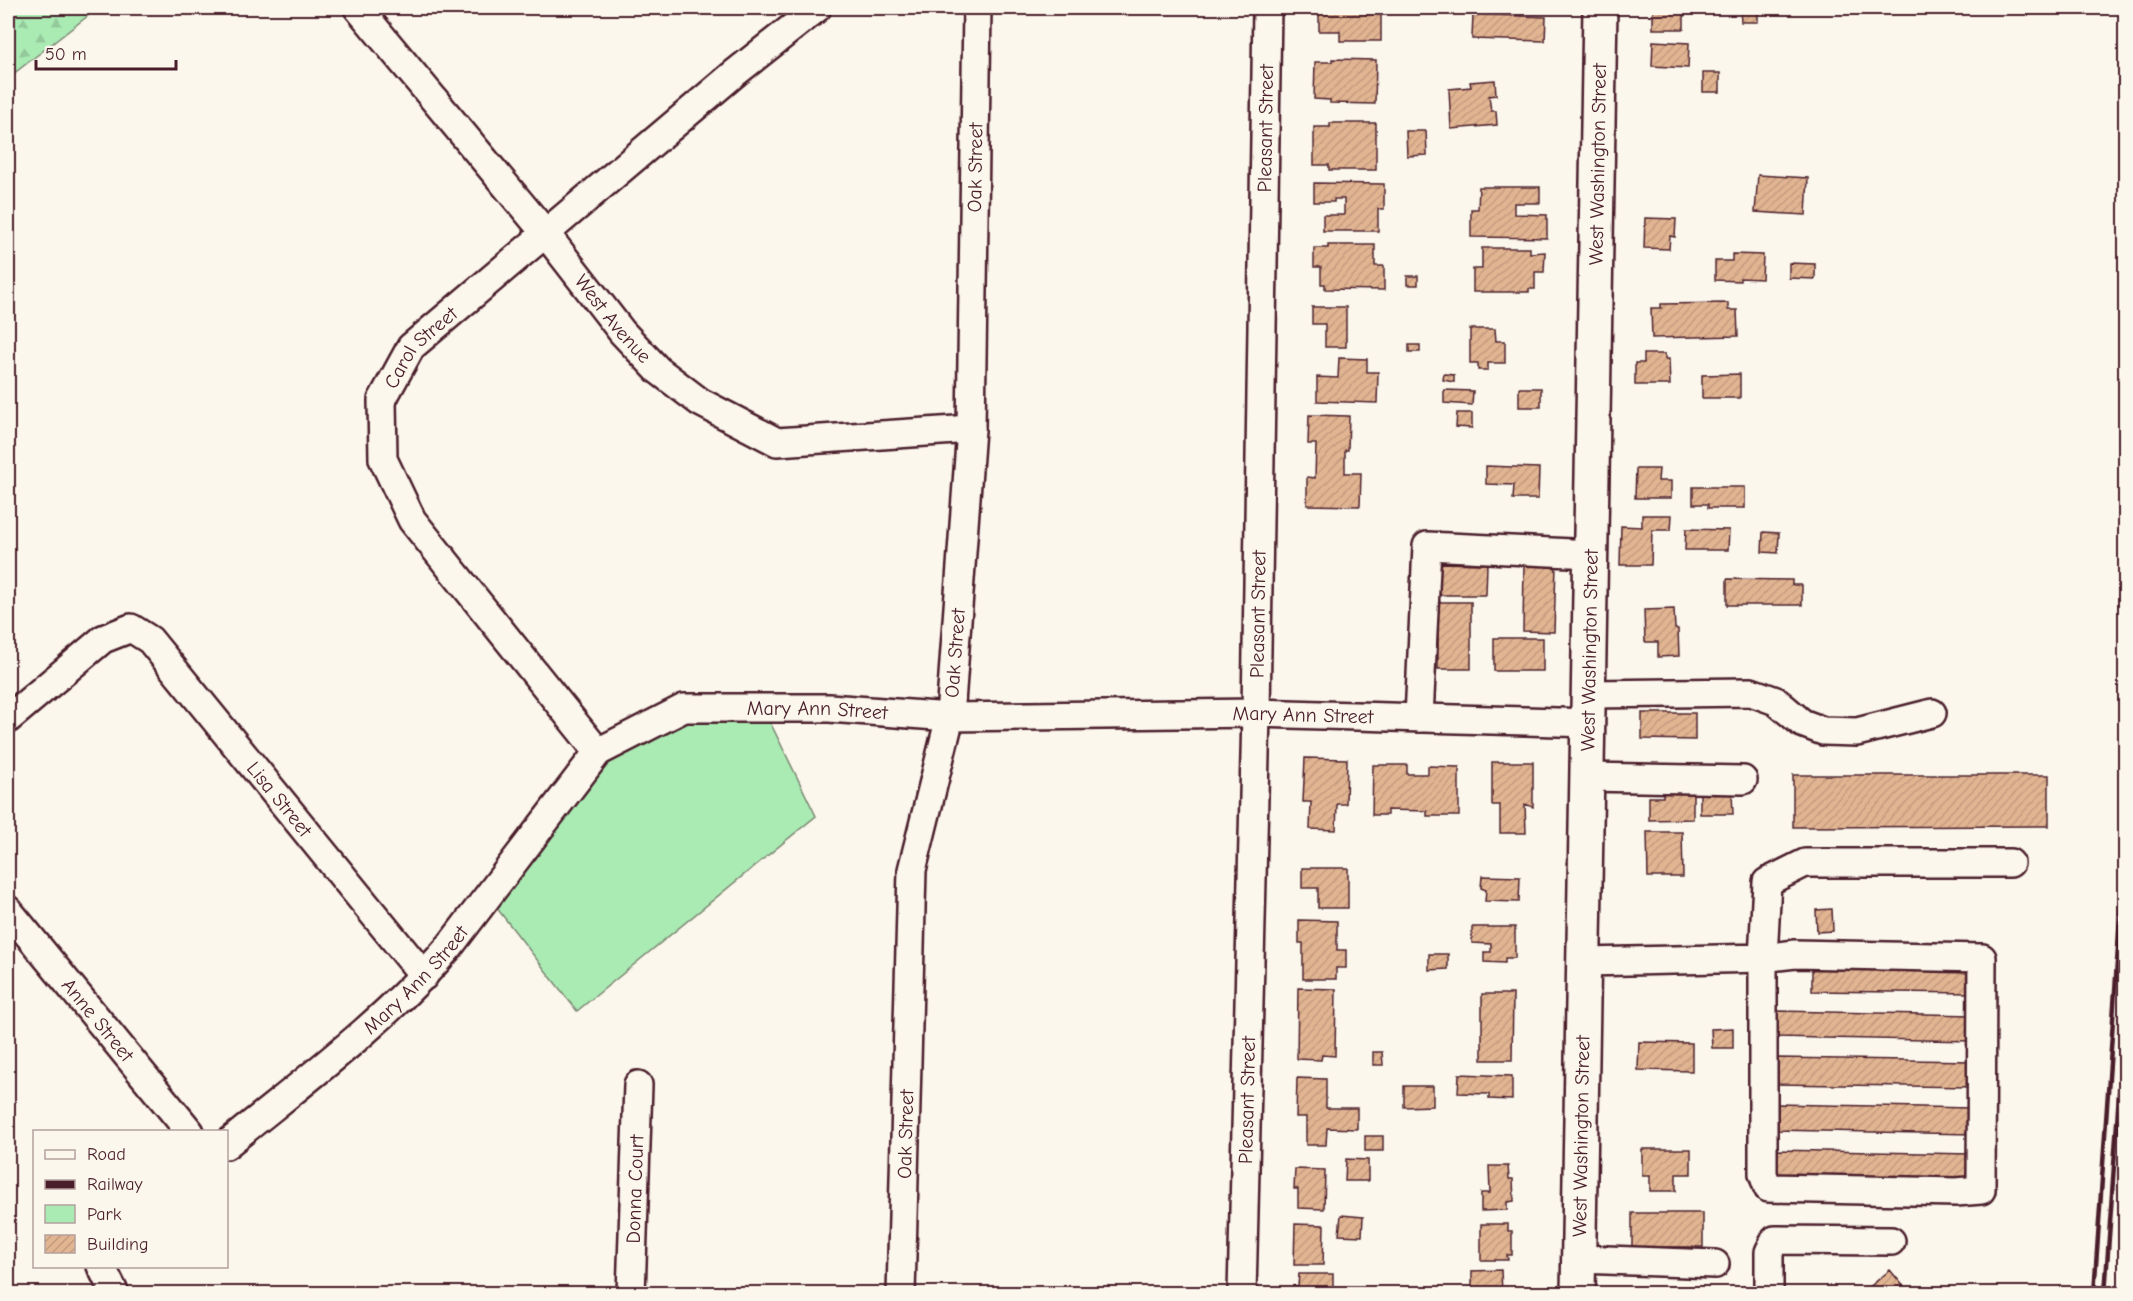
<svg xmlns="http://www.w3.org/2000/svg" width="2133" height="1301" font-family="'Comic Neue',sans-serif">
	<defs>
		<pattern id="forest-firs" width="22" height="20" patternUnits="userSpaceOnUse" patternTransform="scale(1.5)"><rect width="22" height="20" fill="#aaebb4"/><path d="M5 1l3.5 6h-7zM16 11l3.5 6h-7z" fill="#94c99b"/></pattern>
		<pattern id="building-hatch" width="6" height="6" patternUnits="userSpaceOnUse" patternTransform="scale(1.5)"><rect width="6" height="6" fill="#e2b592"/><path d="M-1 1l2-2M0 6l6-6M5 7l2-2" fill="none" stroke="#c39b7e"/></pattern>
	</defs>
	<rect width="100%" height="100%" fill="#fbf7ec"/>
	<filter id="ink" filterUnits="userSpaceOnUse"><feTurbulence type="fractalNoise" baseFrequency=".0167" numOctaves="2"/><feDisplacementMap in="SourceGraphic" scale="12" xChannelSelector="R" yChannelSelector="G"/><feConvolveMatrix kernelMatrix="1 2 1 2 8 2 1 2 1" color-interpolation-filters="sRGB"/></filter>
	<g filter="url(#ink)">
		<!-- forest -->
		<path fill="url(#forest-firs)" stroke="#7a8570" stroke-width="1.5" d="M8,8H98L8,78Z"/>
		<!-- park -->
		<path fill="#aaebb4" stroke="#7a8570" stroke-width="1.5" d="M768,718L816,816L577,1011L496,907L595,775L632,745L683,719Z"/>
		<!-- building -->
		<path fill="url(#building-hatch)" stroke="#4a1f2b" stroke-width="1.5" d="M1319,8H1381V41H1340V31H1319Z
			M1653,8H1684V29H1653Z
			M1740,8H1758V22H1741Z
			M1473,14L1546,17L1545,41L1472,39Z
			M1653,41L1689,43L1688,68L1652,66Z
			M1332,59L1376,60L1375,104L1330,103V100L1314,99L1315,62H1332Z
			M1703,73H1720V92H1703Z
			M1495,80L1496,95L1489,96L1491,111H1496L1497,125L1451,129L1449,89L1471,87L1470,82Z
			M1330,123H1376V170H1329V165H1314V127H1330Z
			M1406,131H1426L1427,155L1407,156Z
			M1758,175L1808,178L1806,215L1755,212Z
			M1314,183L1384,184V209H1378V231H1323V215H1344V199H1334V202H1314Z
			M1479,187H1540V203H1514V214L1547,215V238L1471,237V209H1478Z
			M1645,218L1676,219L1675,237L1670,236L1669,249L1644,248Z
			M1328,245H1375V266H1384V290L1325,289V284H1321V267H1314V248H1328Z
			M1482,248H1530V253L1545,252L1544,272H1535V289H1529V292H1473V269H1482Z
			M1732,254L1763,255L1762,279L1740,278V281L1715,280V261H1732Z
			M1789,263L1815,264V279L1789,278Z
			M1407,276H1418V285H1407Z
			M1728,303V310H1737L1738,336L1652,338L1651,308H1661V304Z
			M1312,307H1346V347H1325V324H1312Z
			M1470,329H1495L1496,341H1505V363H1488V370H1478V363H1470Z
			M1409,345H1420V352H1409Z
			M1644,354H1665V359H1669L1670,385H1635V363H1644Z
			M1339,358L1367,359V372H1378L1377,403L1317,401V377L1338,378Z
			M1444,374L1454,375V382L1443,380Z
			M1740,374V398H1702V375Z
			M1519,388H1541V407H1519Z
			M1444,390L1473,391L1472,405L1444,403Z
			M1457,413H1472V428L1456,427Z
			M1309,415L1349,416L1348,450H1345V473H1361L1360,506L1307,505V477L1315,478L1316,444H1308Z
			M1486,466L1539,468L1538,499H1513L1514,485L1486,484Z
			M1636,469H1659L1658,481H1671V498H1635Z
			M1693,487H1745V508H1708V504H1693Z
			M1642,515H1672L1671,530H1652L1651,565H1620L1621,526L1642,527Z
			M1686,529L1729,530L1728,550H1685Z
			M1763,532L1779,533L1778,553L1762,552Z
			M1437,563L1487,564L1486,595H1436Z
			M1524,564L1556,565L1554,632L1523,631Z
			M1727,579L1792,580V585H1802V605H1727Z
			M1438,602H1471V669H1438Z
			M1674,609L1675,629H1678L1679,656L1658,657V642H1645L1644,610Z
			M1494,638H1543V671H1494Z
			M1642,713H1695V740L1642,739Z
			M1305,758L1347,759L1346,804H1337L1336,830L1310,829L1311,802H1303Z
			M1492,762H1533V807L1525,804L1526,833H1500V805H1492Z
			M1373,765H1407V774H1428V766L1459,767V816H1427V811L1387,810V815H1372Z
			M1793,775H2049V826L1793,827Z
			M1693,792V819L1649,820V797H1663V793Z
			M1700,794H1732L1733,814H1700Z
			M1647,832H1682L1683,877H1648Z
			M1302,868H1348V908H1318V888H1302Z
			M1482,876L1520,877L1519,902L1485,901L1486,890L1481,888Z
			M1832,909L1833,931L1817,932L1816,910Z
			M1299,920L1337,921V950H1346V968H1336V979H1303V943H1299Z
			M1472,927H1515V958H1505V963L1484,962V952H1491V944L1472,943Z
			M1429,954H1448V969L1429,970Z
			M1812,965L1973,968V993L1812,991Z
			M1298,988L1336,989L1335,1056L1322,1055L1321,1060L1297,1059Z
			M1482,994H1513L1512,1060H1482Z
			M1777,1011L1973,1015V1041L1776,1037Z
			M1733,1028V1048H1712L1711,1029Z
			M1639,1042L1692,1043V1071L1638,1070Z
			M1373,1052H1382L1383,1065H1373Z
			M1777,1058L1972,1061V1087L1776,1084Z
			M1459,1074L1512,1076V1100L1489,1099V1094L1458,1093Z
			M1297,1078L1326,1079V1108H1357V1129L1327,1128L1326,1145H1306V1117H1296Z
			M1404,1086H1433V1106L1404,1107Z
			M1775,1104L1971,1108V1134L1775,1130Z
			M1365,1136H1383V1151H1365Z
			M8,1143L13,1150L8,1155Z
			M1642,1149H1691V1174H1676V1191H1650V1176H1642Z
			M1774,1150L1970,1154V1179L1774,1176Z
			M1346,1159L1368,1160V1181H1345Z
			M1489,1166H1508L1509,1179H1513L1514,1201L1507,1202V1210L1481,1211V1193H1490Z
			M1295,1169L1325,1170L1324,1209L1298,1208V1189H1294Z
			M1632,1213H1703V1247H1632Z
			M1341,1215L1363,1217L1362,1236L1339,1235Z
			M1295,1224L1324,1225L1323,1265H1294Z
			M1481,1224H1508V1231H1512V1255H1507L1508,1260H1481Z
			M1501,1270L1502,1294H1472V1271Z
			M1890,1270L1910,1294H1861Z
			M1299,1274H1333V1294H1294V1286H1298Z"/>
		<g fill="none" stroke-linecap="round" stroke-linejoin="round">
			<!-- minor casing -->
			<g stroke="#4a1f2b" stroke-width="32">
				<g id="minor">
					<path id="s1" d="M358,8L546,234L622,332L658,370L700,402L777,442L971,429"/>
					<path d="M1590,694L1751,692L1776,701L1802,723L1823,731L1857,732L1932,713"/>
					<path d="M1419,718L1427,546L1592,554"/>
					<path id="s2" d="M8,719L103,639L131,628L150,640L424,976"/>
					<path id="s3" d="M598,752L412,520L383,459L382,400L411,347L735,73L817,8"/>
					<path d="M1588,777L1743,780"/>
					<path id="s4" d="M8,910L190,1132"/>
					<path d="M1795,954L1982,958L1981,1190L1956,1192L1768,1188L1763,1174V958Z"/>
					<path d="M1585,962L1763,958L1767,882L1805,863H2010"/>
					<path id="s5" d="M226,1145C303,1082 385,1022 449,947L598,752L684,708H829L950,717L1256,713L1590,723"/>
					<path d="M1579,1259L1715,1264"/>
					<path d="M101,1266L115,1294"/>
					<path id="s6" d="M631,1294L638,1085"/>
					<path id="s7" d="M901,1294L912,870L950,717L971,429L977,8"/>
					<path id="s8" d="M1242,1294L1256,713L1267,8"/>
					<path d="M1769,1294V1252L1775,1240L1891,1241"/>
				</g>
			</g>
			<!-- major casing -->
			<g stroke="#4a1f2b" stroke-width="38">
				<g id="major">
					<path id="s9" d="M1578,1294L1600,8"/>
				</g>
			</g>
			<!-- minor -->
			<use href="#minor" stroke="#fbf7ec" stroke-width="27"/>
			<!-- major -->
			<use href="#major" stroke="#fbf7ec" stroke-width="33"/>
			<!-- rail -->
			<path stroke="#4a1f2b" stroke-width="4.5" d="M2094,1294L2126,832
				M2105,1294L2126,994"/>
		</g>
	</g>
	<g text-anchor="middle" stroke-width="5" stroke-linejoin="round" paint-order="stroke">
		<!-- street labels -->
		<g font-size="20" fill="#4a1f2b" stroke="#fbf7ec">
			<text dy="7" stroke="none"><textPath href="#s8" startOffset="1166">Pleasant Street</textPath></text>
			<text dy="7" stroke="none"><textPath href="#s9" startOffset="1130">West Washington Street</textPath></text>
			<text dy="7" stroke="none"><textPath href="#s7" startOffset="1132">Oak Street</textPath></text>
			<text dy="7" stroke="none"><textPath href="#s1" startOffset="402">West Avenue</textPath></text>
			<text dy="7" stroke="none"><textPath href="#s3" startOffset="490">Carol Street</textPath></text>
			<text dy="7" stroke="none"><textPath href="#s8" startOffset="680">Pleasant Street</textPath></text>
			<text dy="7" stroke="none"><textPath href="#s9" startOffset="644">West Washington Street</textPath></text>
			<text dy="7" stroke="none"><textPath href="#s7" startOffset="646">Oak Street</textPath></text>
			<text dy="7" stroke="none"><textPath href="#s5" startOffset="774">Mary Ann Street</textPath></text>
			<text dy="7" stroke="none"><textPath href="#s5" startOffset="1260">Mary Ann Street</textPath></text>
			<text dy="7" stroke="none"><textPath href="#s2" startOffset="382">Lisa Street</textPath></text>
			<text dy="7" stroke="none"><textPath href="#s5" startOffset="252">Mary Ann Street</textPath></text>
			<text dy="7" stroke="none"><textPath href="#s4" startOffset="142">Anne Street</textPath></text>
			<text dy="7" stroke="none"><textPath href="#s8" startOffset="194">Pleasant Street</textPath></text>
			<text dy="7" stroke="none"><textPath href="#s7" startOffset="160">Oak Street</textPath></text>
			<text dy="7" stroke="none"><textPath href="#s9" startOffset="158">West Washington Street</textPath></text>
			<text dy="7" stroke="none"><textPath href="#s6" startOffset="105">Donna Court</textPath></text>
		</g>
	</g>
	<!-- margin -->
	<rect width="2133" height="1301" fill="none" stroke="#fbf7ec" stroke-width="30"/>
	<rect x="15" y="15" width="2103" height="1271" fill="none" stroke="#4a1f2b" stroke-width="2" filter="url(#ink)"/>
	<!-- legend -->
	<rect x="33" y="1130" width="195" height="138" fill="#fbf7ec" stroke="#b4a19f" stroke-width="1.5"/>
	<rect x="45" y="1150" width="30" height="9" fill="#fbf7ec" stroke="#b4a19f" stroke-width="1.5"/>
	<text x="87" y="1160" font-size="18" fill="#4a1f2b">Road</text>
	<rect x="45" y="1180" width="30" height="9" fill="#4a1f2b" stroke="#b4a19f" stroke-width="1.5"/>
	<text x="87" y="1190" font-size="18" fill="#4a1f2b">Railway</text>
	<rect x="45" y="1205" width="30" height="18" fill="#aaebb4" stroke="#b4a19f" stroke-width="1.5"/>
	<text x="87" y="1220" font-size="18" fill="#4a1f2b">Park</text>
	<rect x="45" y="1235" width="30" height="18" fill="url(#building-hatch)" stroke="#b4a19f" stroke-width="1.5"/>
	<text x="87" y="1250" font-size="18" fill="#4a1f2b">Building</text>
	<!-- scale -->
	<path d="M36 60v9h140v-9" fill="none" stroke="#4a1f2b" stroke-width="3"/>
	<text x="45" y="60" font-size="18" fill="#4a1f2b" stroke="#fbf7ec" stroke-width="4.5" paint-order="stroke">50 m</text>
</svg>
